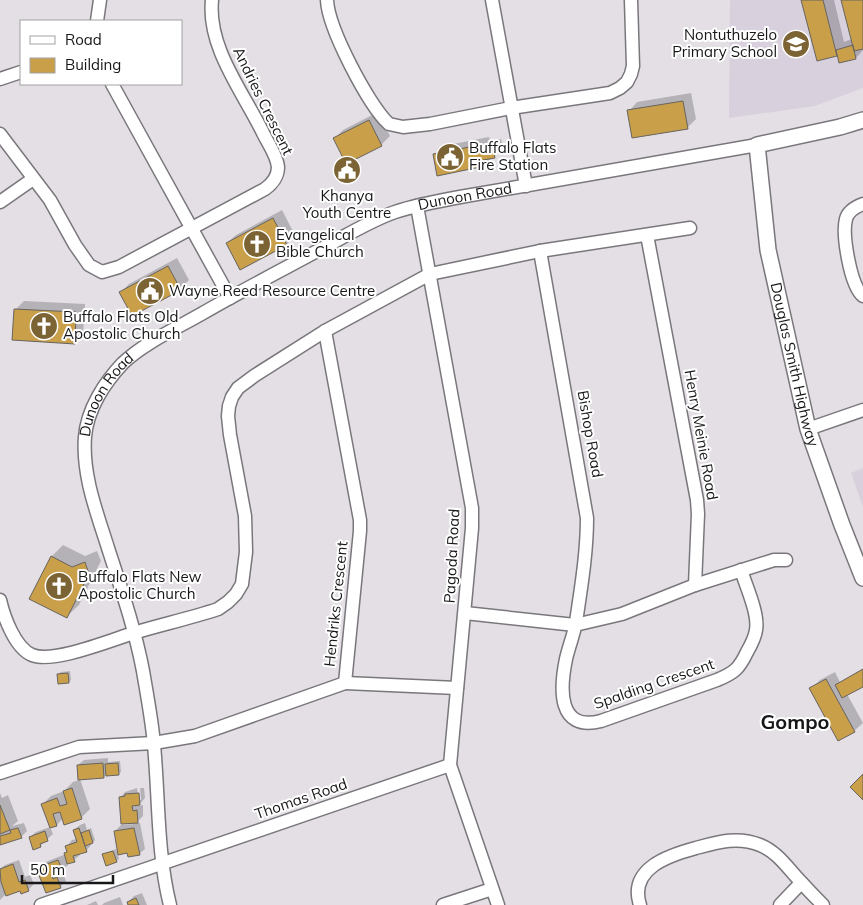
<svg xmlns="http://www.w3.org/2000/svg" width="863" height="905" font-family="Mulish,sans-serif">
	<rect width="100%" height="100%" fill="#e3dfe5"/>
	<!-- built -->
	<path fill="#d8d0dc" d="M730,0H863V88L815,106L729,118Z
		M863,468V507L851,473Z"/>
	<!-- shadow -->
	<path fill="#0003" d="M802,0H834L844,42L852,39L842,0H863V50L856,58L838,55L818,60Z
		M691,93L696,119L687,128L629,111L637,102Z
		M378,112L390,136L381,145L334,139L343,130Z
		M489,137L490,141L501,139L503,148L484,165L434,155L443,146Z
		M282,210L295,235L287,244L241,268L227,243L236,235Z
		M177,258L189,280L180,289L121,292L129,284Z
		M24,301L85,304L83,334L75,342L15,310Z
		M63,545L85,556L97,551L101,561L79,605L67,616L52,556Z
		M863,669V686L847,694L863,723L854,731L811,689L820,680L835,672L840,682Z
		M70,671L71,680L69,682L58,674L61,672Z
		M108,758V762L120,761L121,772L118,774L106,775L103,777L80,779L90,809L81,818H63L57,825L50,827L43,804L51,796L64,791L73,782L79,780L78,765L84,760Z
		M137,788L139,800H141L140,788H144L145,798L138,806L143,805V816L136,823H140L145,849L139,854L115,831L121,825L134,824L120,798L125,792Z
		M0,793L2,798L8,795L18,821L12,826L24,823L27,831L21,837L0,844Z
		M85,823L87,830L91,828L95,840L86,851L79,853L80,855L74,860L67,862L68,865L59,872V874L63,873L66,881L60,887L38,869L43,863L66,854L68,850L67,846L72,840L77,839L74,830L80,825Z
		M50,827L53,834L40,846L30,837L36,832Z
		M116,849L119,859L116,861L104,854Z
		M19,860L25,877L30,875L34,884L28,890L21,889L7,893L0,900V878H1L0,869L5,865Z
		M142,893L147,905H129L128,902L134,896Z
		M120,897L123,905H102L104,903Z
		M96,901L98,905H87Z"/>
	<!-- building -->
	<path fill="#c99f4a" stroke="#67645f" d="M801,0H823L837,56L817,61Z
		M841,0H863V49L854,51Z
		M853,45L856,59L839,63L836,50Z
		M683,101L688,129L632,138L627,110Z
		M369,120L382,146L346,164L333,138Z
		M480,145L481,149L493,147L495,158L483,160L485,166L437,176L433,154Z
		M273,218L287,245L240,270L226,243Z
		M168,266L181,290L132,316L119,292Z
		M14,309L76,312L75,344L12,340Z
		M51,556L72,567L85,562L89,574L67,618L29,599Z
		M863,669V687L842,698L835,685Z
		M68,673L69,683L58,684L57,674Z
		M826,679L855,732L838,741L809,688Z
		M103,763L104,778L78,780L77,765Z
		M118,763L119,775L106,776L105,764Z
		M863,774V800L850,787Z
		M72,788L82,819L64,825L60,812L53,814L57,826L50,828L41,804L57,798L60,806L67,804L63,791Z
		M139,793L140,805L132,806L133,811L137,810L138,823L121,824L119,797L125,796V794Z
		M0,805L10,830L0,834Z
		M18,828L22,838L0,845V836L11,833L10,830Z
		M79,828L87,852L73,856L75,862L67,864L64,853L67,852L65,846L77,842L73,830Z
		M134,828L140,855L128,857L127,853L118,855L114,831Z
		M89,830L93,843L85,846L81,833Z
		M45,831L48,841L40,844L41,847L33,850L29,837Z
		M113,851L117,862L106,866L102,854Z
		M58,860L63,871L52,875L53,879L57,877L61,888L46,893L36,868Z
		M13,864L19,882L25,880L29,891L21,894L20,891L6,896L1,882L0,869Z
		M136,898L139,905H128L127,902Z"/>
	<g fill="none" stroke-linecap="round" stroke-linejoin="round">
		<!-- minor casing -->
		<g stroke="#7a777c" stroke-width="15">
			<g id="minor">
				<path d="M327,0C328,28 369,106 389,124L403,127L430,124L511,108L610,93L620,88L627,82L631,74L633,66L631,0"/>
				<path d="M492,0L526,186"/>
				<path d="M97,21L100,0"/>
				<path d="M0,79L21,72"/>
				<path d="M112,84L230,298"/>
				<path d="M0,134L50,200L75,245L89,265L102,272L119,267L265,189C272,184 278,176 278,167C277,156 269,145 264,135C244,93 207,48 212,0"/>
				<path d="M0,202L33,179"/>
				<path d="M863,204C855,207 848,211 846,219C842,234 850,285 863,296"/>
				<path d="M417,206L472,508V528L450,765L498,905"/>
				<path d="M540,251L587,518C587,553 581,588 576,622C574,634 569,646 566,659C560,688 557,732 601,721L717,680C734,673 739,669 747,652C751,645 755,638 756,630C759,614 746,586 741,570"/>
				<path d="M808,429L863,410"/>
				<path d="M695,585L774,560H786"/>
				<path d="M0,600C4,617 15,648 32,655C54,664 113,639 137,632C164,624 191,618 218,609L228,602L236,594L242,584L246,552L245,516L230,435L228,416L229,406L232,397L238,388L254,376L325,331L430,274L540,251L690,228"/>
				<path d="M465,613L575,625L622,614L695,585L698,514L697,500L647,235"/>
				<path d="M345,683L457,688"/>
				<path d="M0,773L79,747L154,743L195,736L345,683L360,531V520L325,331"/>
				<path d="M41,905L450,765"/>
				<path id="s1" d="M170,905C157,853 159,798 154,745C152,720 147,695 143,671C135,629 121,588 108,548C97,513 82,475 85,437C87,410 104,383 123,363C144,343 177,328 203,313C241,291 280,271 319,250C344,237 369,221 395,212C416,205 438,201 460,197L757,145"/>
				<path d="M443,905L492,889"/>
				<path d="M640,905C628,868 670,855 696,848C718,842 738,836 760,845C778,852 789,870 802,883C809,891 816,898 823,905"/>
				<path d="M780,905L801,883"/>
			</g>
		</g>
		<!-- tertiary casing -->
		<g stroke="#7a777c" stroke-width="18">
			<g id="tertiary">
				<path id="s2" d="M863,120L840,127L757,145L768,250L808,429L842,525L863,578"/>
			</g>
		</g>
		<!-- minor -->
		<use href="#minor" stroke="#fff" stroke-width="12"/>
		<!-- tertiary -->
		<use href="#tertiary" stroke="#fff" stroke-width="15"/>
	</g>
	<!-- icons -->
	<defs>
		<g id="school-disc" transform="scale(1.4375)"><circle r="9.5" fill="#7c6334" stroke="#fff"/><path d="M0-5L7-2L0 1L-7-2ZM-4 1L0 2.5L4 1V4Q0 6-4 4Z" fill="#fff"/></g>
		<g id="civic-disc" transform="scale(1.4375)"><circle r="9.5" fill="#7c6334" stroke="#fff"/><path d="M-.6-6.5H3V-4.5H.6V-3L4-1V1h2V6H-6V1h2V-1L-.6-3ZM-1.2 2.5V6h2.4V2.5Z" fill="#fff"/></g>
		<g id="church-disc" transform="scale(1.4375)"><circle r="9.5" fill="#7c6334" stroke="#fff"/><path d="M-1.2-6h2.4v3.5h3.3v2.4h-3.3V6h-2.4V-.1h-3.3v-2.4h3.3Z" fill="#fff"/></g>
	</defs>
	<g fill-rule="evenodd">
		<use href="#school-disc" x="796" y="44"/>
		<use href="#civic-disc" x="450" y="157"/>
		<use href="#civic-disc" x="347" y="170"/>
		<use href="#church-disc" x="257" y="244"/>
		<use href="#civic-disc" x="150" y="291"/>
		<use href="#church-disc" x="44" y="326"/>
		<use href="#church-disc" x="59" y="586"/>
	</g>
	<g text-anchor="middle" stroke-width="4" stroke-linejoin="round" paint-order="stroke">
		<!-- poi labels -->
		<g font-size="15" fill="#171618" stroke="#fff" text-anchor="start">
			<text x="777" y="40" text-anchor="end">Nontuthuzelo<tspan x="777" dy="17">Primary School</tspan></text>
			<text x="469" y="153">Buffalo Flats<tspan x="469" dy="17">Fire Station</tspan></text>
			<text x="347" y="201" text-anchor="middle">Khanya<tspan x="347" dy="17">Youth Centre</tspan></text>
			<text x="276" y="240">Evangelical<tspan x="276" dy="17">Bible Church</tspan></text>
			<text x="169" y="296">Wayne Reed Resource Centre</text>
			<text x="63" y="322">Buffalo Flats Old<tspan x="63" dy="17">Apostolic Church</tspan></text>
			<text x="78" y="582">Buffalo Flats New<tspan x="78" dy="17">Apostolic Church</tspan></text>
		</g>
		<!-- street labels -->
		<g font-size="15" fill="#171618" stroke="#fff">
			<text transform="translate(263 101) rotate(64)" y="5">Andries Crescent</text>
			<text dy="5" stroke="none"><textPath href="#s1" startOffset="946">Dunoon Road</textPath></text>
			<text dy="5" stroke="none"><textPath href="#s2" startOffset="332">Douglas Smith Highway</textPath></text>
			<text dy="5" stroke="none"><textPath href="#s1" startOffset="526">Dunoon Road</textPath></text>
			<text transform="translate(590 434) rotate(80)" y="5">Bishop Road</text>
			<text transform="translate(701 435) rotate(80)" y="5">Henry Meinie Road</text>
			<text transform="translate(452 556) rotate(-87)" y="5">Pagoda Road</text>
			<text transform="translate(336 604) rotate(-84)" y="5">Hendriks Crescent</text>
			<text transform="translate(654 684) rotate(-19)" y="5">Spalding Crescent</text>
			<text transform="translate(301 799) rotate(-19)" y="5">Thomas Road</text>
		</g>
		<!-- district labels -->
		<g font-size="20" font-weight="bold" fill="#171618" stroke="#fff">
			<text x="795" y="729">Gompo</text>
		</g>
	</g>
	<!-- legend -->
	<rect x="20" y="20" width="162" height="65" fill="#ffffff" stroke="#a2a2a3"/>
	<rect x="30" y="36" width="25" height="8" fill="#ffffff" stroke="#a2a2a3"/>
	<text x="65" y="45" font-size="15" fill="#171618">Road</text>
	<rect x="30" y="58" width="25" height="15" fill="#c99f4a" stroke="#a2a2a3"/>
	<text x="65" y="70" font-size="15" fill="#171618">Building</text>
	<!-- scale -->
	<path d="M22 875v8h91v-8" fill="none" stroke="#171618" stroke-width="2.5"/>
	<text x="30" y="875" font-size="15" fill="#171618" stroke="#ffffff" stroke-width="4" paint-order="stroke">50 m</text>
</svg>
